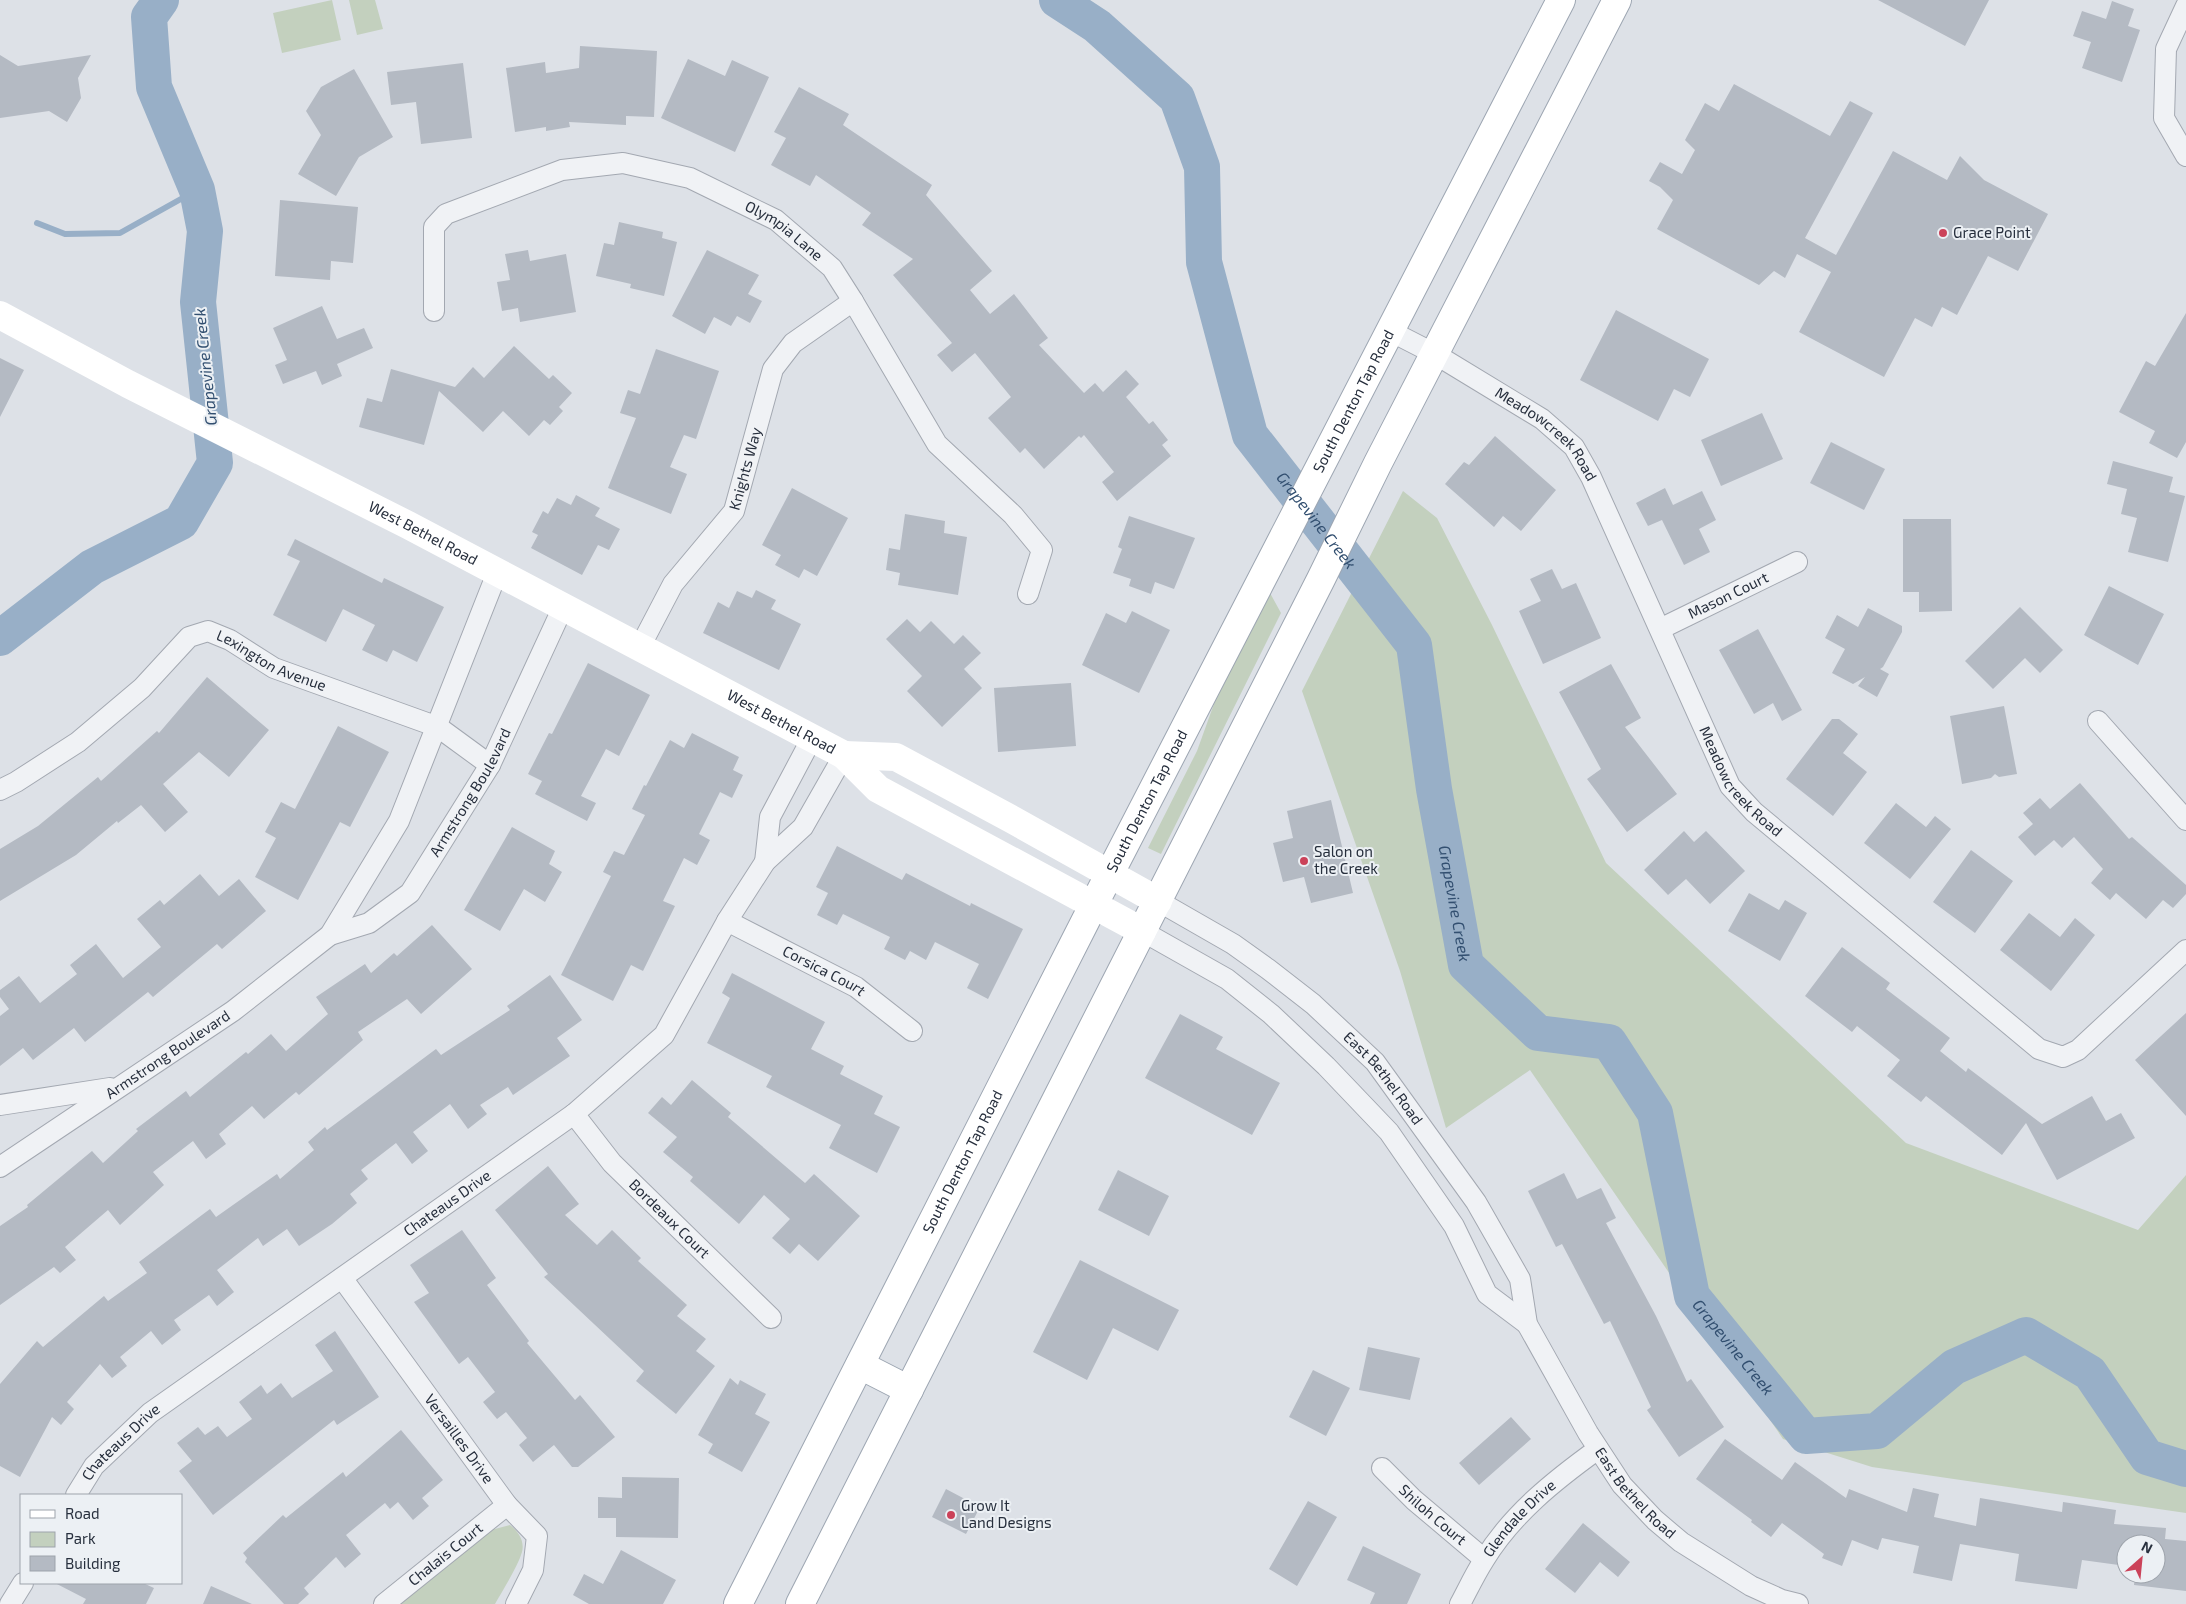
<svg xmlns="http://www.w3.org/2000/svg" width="2186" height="1604" font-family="'Exo 2',sans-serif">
	<rect width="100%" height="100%" fill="#dde1e7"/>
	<!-- green -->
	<path fill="#c3d0be" d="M332,0L341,40L282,53L273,13Z
		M349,0H375L383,29L357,35Z
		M1403,491L1437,518L1492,625L1606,863L1906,1143L2138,1230L2186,1175V1513L1872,1467L1783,1439L1530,1070L1446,1128L1400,971L1302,691Z
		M1270,593L1281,613L1161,854L1148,848L1197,751L1219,690Z
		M510,1525C518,1531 525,1541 522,1552C518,1566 503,1590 495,1604H396L491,1530Z"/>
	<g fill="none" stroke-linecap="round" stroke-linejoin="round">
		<!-- stream -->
		<path stroke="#98afc7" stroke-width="6" d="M37,223L65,234L120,233L197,190"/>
		<!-- river -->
		<g stroke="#98afc7" stroke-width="36">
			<path id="s1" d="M1057,0L1097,26L1177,98L1202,167L1204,262L1250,435L1414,645L1434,789L1466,965L1538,1033L1609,1042L1655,1113L1692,1296L1806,1436L1877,1431L1954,1367L2026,1335L2090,1373L2147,1457L2186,1469"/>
			<path d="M0,638L92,567L181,522L215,463L198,302L205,231L197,190L154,87L149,17L161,0"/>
		</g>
	</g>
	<!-- building -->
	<path fill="#b4bac3" d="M1878,0H1989L1965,46Z
		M2112,1L2134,9L2128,26L2140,30L2122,82L2082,68L2091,42L2073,36L2082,11L2106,19Z
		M580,46L657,51L654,117L626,116V125L569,122L570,127L546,131V127L515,132L506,68L545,62L546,73L579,68Z
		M0,55L18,66L91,55L78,78L81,98L67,122L49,111L0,118Z
		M688,59L725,76L732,60L769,77L735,152L661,118Z
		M463,63L472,138L421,144L416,102L391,105L387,72Z
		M354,69L393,137L359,157L336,196L298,174L321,135L306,111L321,87Z
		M1734,84L1830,136L1850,101L1873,113L1805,238L1836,255L1893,151L1947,180L1960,156L1984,180L2048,214L2018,271L1988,256L1957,315L1942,307L1932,327L1915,318L1884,377L1799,332L1831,272L1797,254L1785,278L1774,271L1759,285L1657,229L1673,200L1660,187L1649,181L1660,162L1682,174L1695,150L1685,140L1705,103L1719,111Z
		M799,87L849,114L843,125L932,185L926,195L992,271L970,290L990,314L1014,294L1048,338L1039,345L1084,393L1095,383L1103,392L1126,370L1139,384L1126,397L1149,424L1153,421L1168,440L1162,445L1171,456L1117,501L1102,482L1114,472L1084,435L1081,438L1079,436L1044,469L1025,448L1020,453L988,418L1011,397L975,353L952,372L937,355L952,343L893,275L913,259L862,225L871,213L816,175L810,186L771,165L786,138L774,132Z
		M280,200L358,207L353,263L331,261L330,280L275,276Z
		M619,222L663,232L662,238L677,242L664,296L630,288L631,284L596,276L604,243L614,245Z
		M528,250L530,261L566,254L576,312L520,322L518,308L502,311L497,282L510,280L505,254Z
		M707,250L759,275L748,294L762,301L750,323L737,316L731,326L714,317L705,334L672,316Z
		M322,306L337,339L364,328L373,348L337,364L342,376L322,385L316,371L283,384L275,365L287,360L273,328Z
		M1616,310L1709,359L1690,397L1674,389L1658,421L1580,380Z
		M2186,313V442L2177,458L2149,443L2155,431L2119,412L2146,361L2155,366Z
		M514,346L549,379L553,375L572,393L559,407L563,411L550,425L544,420L529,436L503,411L483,432L439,391L424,445L359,427L367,398L382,402L391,369L455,387L473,367L484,378Z
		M656,349L719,371L696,439L684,435L670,467L687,474L671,514L608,488L636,418L620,413L628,390L640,394Z
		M0,358L24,370L0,417Z
		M1762,413L1783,459L1721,486L1701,440Z
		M1495,436L1556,490L1521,531L1503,516L1494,527L1445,484L1464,462L1469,465Z
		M1831,442L1885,469L1864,510L1810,483Z
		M2113,461L2173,477L2169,492L2185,496L2168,562L2128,552L2137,518L2121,514L2127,489L2107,484Z
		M792,488L848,518L817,576L804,569L799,578L775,565L781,555L762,545Z
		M1665,488L1673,505L1702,491L1716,520L1699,529L1710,552L1684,565L1662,520L1648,526L1636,503Z
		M576,495L600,508L595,516L620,529L609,550L598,545L582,575L531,548L538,535L532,532L543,511L548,514L557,498L571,505Z
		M905,514L945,521L944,533L967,537L958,595L898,585L900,573L886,570L889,548L900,550Z
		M1129,516L1195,538L1174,589L1155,582L1151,594L1129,586L1131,579L1113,573L1122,549L1118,547Z
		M1903,519H1951L1952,611L1919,612V592H1903Z
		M295,539L382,583L384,578L444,607L417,662L393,650L387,662L362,650L375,625L343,609L326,642L273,615L300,561L287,555Z
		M1552,569L1562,589L1576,583L1601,638L1543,664L1519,611L1541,601L1530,579Z
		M2109,586L2164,614L2138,665L2084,635Z
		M756,590L776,600L771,609L801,624L779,670L703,633L718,602L729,608L737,591L752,598Z
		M2020,607L2063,650L2040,673L2025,658L1993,689L1965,661Z
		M1868,608L1902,626V632L1883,667L1880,669L1889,674L1877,697L1858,686L1865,677L1853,684L1832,673L1845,649L1825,638L1837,615L1858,627Z
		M1132,611L1170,630L1139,693L1082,665L1106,613L1126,623Z
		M907,619L920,632L931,621L954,644L963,635L981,653L964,669L982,688L942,727L907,691L922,676L886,639Z
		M1758,629L1802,710L1782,721L1773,703L1754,714L1719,650Z
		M588,663L650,695L619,756L606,749L581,796L596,803L587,821L535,794L542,781L528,774L549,733L552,734Z
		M1611,664L1641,718L1625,727L1677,794L1627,832L1587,779L1601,769L1559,692Z
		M207,677L269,730L229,777L199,752L163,784L188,812L165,832L141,805L118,823L117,821L76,855L0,901V849L38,826L98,777L101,781L157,731L159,733Z
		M1071,683L1076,746L998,752L994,688Z
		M2004,706L2017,774L1999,777L1995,774L1991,778L1962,784L1950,716Z
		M1832,719H1839L1858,734L1843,753L1867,772L1833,816L1786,779Z
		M338,726L389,752L350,827L340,822L298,900L255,877L276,838L265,832L281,802L295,809Z
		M692,733L739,757L733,770L743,775L732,798L720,792L699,834L710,840L697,865L684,858L663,901L675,906L643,971L631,965L613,1001L561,975L611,876L603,872L614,851L624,855L645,815L632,809L644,785L646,786L670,740L684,748Z
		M2080,783L2129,839L2132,837L2186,885V894L2173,908L2163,900L2146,919L2116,893L2110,900L2091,883L2103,869L2074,837L2062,848L2054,840L2035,856L2018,837L2033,824L2023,813L2040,798L2050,809Z
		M1331,800L1353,893L1311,903L1304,877L1283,882L1273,843L1293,838L1287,811Z
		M1896,803L1926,827L1935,816L1951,829L1910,879L1864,843Z
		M512,827L555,851L549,864L562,872L545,902L524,889L500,931L464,910Z
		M1684,831L1694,842L1706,831L1745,871L1710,904L1686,879L1668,895L1644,870Z
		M837,846L902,880L906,873L970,906L971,903L1023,929L988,999L967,988L979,964L935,942L926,960L910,951L905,960L884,949L890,937L843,914L837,925L817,915L828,893L816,887Z
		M1971,850L2013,881L1975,933L1933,902Z
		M200,874L219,896L239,879L266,911L222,949L217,944L153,997L148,992L85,1042L74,1028L33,1060L23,1048L0,1066V1016L9,1009L0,997V990L19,976L40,1003L77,974L70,965L96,944L123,978L161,947L137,919L160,900L164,905Z
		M1749,893L1779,910L1785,900L1807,913L1780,961L1728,931Z
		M2029,913L2060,937L2075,918L2095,935L2051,991L2000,950Z
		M432,925L472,969L421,1014L407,999L358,1032L363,1040L299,1095L296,1092L264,1119L252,1106L219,1134L226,1144L206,1159L193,1141L153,1172L164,1185L120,1225L108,1210L65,1247L76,1260L60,1273L54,1267L0,1305V1226L28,1207L27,1205L92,1151L103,1163L138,1131L136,1129L186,1091L190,1097L246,1052L248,1054L271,1034L286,1051L328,1014L316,997L365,964L371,973L394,953L397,956Z
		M1842,947L1890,983L1886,989L1950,1038L1940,1051L1966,1072L1968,1068L2042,1124L2092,1096L2106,1121L2121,1113L2135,1138L2057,1180L2026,1123L2002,1155L1926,1096L1921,1102L1887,1076L1900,1060L1857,1026L1852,1032L1805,996Z
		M732,973L825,1022L811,1049L844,1066L840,1074L883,1096L874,1114L900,1127L877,1173L829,1148L841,1125L766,1087L772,1076L707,1043L730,998L722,993Z
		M550,975L582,1020L557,1038L570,1056L513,1095L508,1087L480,1105L487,1114L468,1129L450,1104L413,1132L428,1151L412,1164L396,1143L361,1170L368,1179L350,1194L357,1203L332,1224L299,1246L287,1229L263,1246L258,1238L217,1270L234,1292L217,1306L209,1295L174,1320L181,1330L162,1345L151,1331L120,1357L127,1366L112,1378L100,1364L67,1402L74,1409L61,1425L52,1417L20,1477L0,1466V1384L37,1341L43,1347L104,1296L108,1301L147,1273L139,1262L210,1209L216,1217L277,1174L280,1179L314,1150L308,1142L325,1127L327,1130L436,1049L441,1055L510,1010L507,1006Z
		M2186,1013V1116L2135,1060Z
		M1180,1014L1223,1037L1216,1049L1280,1083L1252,1135L1145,1078Z
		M692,1080L731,1113L728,1117L805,1183L814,1174L860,1216L818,1261L799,1244L790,1254L772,1238L790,1219L764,1195L739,1224L690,1181L693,1177L663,1152L677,1137L648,1113L662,1097L671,1105Z
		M548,1166L579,1204L565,1215L597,1245L612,1230L641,1258L638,1261L687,1305L677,1316L706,1339L696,1351L715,1366L676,1414L636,1381L644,1371L544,1277L548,1274L495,1210Z
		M1118,1170L1169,1196L1149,1236L1098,1210Z
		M1564,1173L1577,1199L1601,1188L1616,1218L1606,1223L1656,1316L1687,1382L1691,1379L1724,1427L1679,1457L1647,1410L1651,1407L1610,1321L1604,1324L1562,1244L1556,1247L1528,1191Z
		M462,1230L496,1278L487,1285L529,1341L527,1343L575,1400L580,1395L615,1437L578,1467H572L554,1445L533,1462L519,1445L527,1438L506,1412L497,1419L483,1402L495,1392L468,1357L459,1364L414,1302L429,1293L410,1265Z
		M1080,1260L1179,1310L1158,1351L1113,1328L1087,1380L1033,1352Z
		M335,1331L379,1397L337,1425L334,1420L213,1515L179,1471L192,1461L177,1443L198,1427L205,1435L218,1426L227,1437L252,1419L239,1402L261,1385L267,1394L281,1383L292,1398L333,1371L315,1345Z
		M1368,1347L1420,1358L1410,1400L1359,1390Z
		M1313,1370L1350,1388L1326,1436L1289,1417Z
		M730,1378L738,1385L740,1380L766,1394L755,1414L770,1422L742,1472L708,1453L713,1444L698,1435Z
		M1511,1417L1531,1439L1479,1485L1459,1463Z
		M401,1430L443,1480L422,1498L429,1506L413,1520L398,1502L390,1509L385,1503L346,1535L361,1554L345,1568L336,1557L304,1588L309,1594L298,1604H284L245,1562L247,1558L243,1553L283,1515L286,1518L343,1472L346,1477Z
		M1725,1439L1782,1480L1795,1462L1846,1498L1849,1489L1907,1512L1913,1488L1939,1494L1934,1517L1976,1526L1980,1498L2062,1512L2063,1502L2116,1510L2114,1524L2166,1528L2165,1539L2186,1541V1591L2134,1585L2135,1574H2156V1544H2126V1566L2082,1560L2077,1589L2015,1581L2019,1554L1960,1544L1952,1581L1913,1573L1919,1546L1882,1538L1878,1550L1852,1540L1842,1566L1822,1558L1824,1554L1782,1523L1771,1537L1751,1522L1752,1520L1696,1479Z
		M622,1477L679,1478L678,1538L616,1537V1518H598V1497L622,1498Z
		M946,1489L980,1507L966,1534L932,1517Z
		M1308,1501L1337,1517L1297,1586L1269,1569Z
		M1583,1523L1630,1562L1618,1577L1600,1562L1575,1593L1545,1569Z
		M1363,1546L1421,1574L1407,1604H1370L1375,1593L1347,1580Z
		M621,1550L676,1580L663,1604H589L573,1595L584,1574L603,1584Z
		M55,1583H143L154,1588L146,1604H83L86,1599Z
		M211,1586L252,1604H203Z"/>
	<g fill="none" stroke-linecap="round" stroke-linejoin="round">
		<!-- street casing -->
		<g stroke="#a3a8b1" stroke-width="22">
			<g id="street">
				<path d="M2186,6L2166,49L2164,118L2186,156"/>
				<path id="s2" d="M434,311V227L446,214L562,170L623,163L690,178L776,220L832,268L853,301L937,444L1013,515L1042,550L1028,594"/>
				<path id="s3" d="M1390,331L1435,354L1542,419L1574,447L1591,477L1730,786L1754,812L2039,1049L2063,1057L2078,1050L2186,950"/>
				<path id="s4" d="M1660,629L1797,562"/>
				<path id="s5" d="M640,647L673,584L734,511L773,369L793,343L853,301"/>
				<path d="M2098,721L2186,820"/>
				<path id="s6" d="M0,790L16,782L78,742L142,688L189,637L208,631L230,640L274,668L438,727L490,765"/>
				<path d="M765,862L770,817L812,738"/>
				<path id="s7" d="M1158,901L1233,944L1268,969L1313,1004L1375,1062L1476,1202L1520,1279L1527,1324L1588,1433L1622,1485L1655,1520L1681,1542L1751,1586L1782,1600L1798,1604"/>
				<path id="s8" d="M727,921L856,987L912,1031"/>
				<path d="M1142,931L1227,979L1271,1014L1326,1066L1389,1132L1454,1226L1487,1294L1527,1324"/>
				<path id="s9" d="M330,935L369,923L410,893L490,765L563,607"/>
				<path d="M0,1105L110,1088"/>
				<path id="s10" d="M574,1114L612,1163L771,1318"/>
				<path id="s11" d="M0,1167L233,1011L330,935L399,821L497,573"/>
				<path id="s12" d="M342,1278L507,1505L537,1536L533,1570L516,1604"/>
				<path id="s13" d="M1382,1468L1414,1500L1484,1559"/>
				<path id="s14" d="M76,1495L94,1466L150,1413L574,1114L664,1035L727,921L765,862L803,827L844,755"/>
				<path d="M10,1604L23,1583"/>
				<path id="s15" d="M384,1604L507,1505"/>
				<path id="s16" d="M1460,1604C1468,1589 1475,1574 1484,1560C1512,1514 1555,1480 1598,1449"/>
			</g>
		</g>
		<!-- primary casing -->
		<g stroke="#9da6b2" stroke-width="30">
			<g id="primary">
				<path d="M860,1365L909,1390"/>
				<path id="s18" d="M738,1604L1093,906L1561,0"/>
				<path d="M800,1604L1321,579L1378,463L1617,0"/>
			</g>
		</g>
		<!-- street -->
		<use href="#street" stroke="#f0f2f5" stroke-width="20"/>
		<!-- secondary -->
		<g stroke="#fff" stroke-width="28">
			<path id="s17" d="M0,315L128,384L408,525L844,755L878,789L1142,931"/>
			<path d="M844,755L896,757L1013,820L1158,901"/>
		</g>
		<!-- primary -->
		<use href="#primary" stroke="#fff" stroke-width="28"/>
	</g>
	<!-- markers -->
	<g fill="#cb4259" stroke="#ecf0f4" stroke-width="2">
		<circle cx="1943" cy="233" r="5"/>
		<circle cx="1304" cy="861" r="5"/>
		<circle cx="951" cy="1515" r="5"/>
	</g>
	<g text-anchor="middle" stroke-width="4" stroke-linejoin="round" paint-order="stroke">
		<!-- street labels -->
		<g font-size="15" fill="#272f3d" stroke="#ecf0f4">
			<text dy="5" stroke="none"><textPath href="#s2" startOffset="464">Olympia Lane</textPath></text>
			<text dy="5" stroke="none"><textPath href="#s18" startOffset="1351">South Denton Tap Road</textPath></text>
			<text dy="5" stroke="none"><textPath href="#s3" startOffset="189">Meadowcreek Road</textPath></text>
			<text dy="5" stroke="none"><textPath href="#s5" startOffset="210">Knights Way</textPath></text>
			<text dy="5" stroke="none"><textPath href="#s17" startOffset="476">West Bethel Road</textPath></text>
			<text dy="5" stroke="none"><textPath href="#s4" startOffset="76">Mason Court</textPath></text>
			<text dy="5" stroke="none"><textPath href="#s6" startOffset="335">Lexington Avenue</textPath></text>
			<text dy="5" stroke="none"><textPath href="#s17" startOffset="881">West Bethel Road</textPath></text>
			<text dy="5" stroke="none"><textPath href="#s3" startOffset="594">Meadowcreek Road</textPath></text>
			<text dy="5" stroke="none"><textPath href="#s9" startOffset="209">Armstrong Boulevard</textPath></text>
			<text dy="5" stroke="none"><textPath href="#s18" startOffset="901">South Denton Tap Road</textPath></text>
			<text dy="5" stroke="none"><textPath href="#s8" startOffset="109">Corsica Court</textPath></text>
			<text dy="5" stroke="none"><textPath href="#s11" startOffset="202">Armstrong Boulevard</textPath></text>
			<text dy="5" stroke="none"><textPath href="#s7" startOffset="289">East Bethel Road</textPath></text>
			<text dy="5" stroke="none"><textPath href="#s18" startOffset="496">South Denton Tap Road</textPath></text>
			<text dy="5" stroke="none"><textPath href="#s14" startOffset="475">Chateaus Drive</textPath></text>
			<text dy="5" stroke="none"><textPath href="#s10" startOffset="142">Bordeaux Court</textPath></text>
			<text dy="5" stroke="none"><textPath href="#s12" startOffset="199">Versailles Drive</textPath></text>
			<text dy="5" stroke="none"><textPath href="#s14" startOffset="70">Chateaus Drive</textPath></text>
			<text dy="5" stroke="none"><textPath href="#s7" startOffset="780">East Bethel Road</textPath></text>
			<text dy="5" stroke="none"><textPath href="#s13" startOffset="69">Shiloh Court</textPath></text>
			<text dy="5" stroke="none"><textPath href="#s16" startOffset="105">Glendale Drive</textPath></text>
			<text dy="5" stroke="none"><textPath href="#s15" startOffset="79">Chalais Court</textPath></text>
		</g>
		<!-- poi labels -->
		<g font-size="15" fill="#272f3d" stroke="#ecf0f4" text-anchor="start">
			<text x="1953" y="238">Grace Point</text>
			<text x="1314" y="857">Salon on<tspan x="1314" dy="17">the Creek</tspan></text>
			<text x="961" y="1511">Grow It<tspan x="961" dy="17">Land Designs</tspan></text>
		</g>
		<!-- water labels -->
		<g font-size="16" font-style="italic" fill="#324f70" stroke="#ecf0f4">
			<text transform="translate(205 367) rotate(-96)" y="6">Grapevine Creek</text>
			<text dy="6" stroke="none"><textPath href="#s1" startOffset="611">Grapevine Creek</textPath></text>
			<text dy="6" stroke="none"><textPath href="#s1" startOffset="1031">Grapevine Creek</textPath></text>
			<text dy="6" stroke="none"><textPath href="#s1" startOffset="1601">Grapevine Creek</textPath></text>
		</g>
	</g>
	<!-- legend -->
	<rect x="20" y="1494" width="162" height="90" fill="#ecf0f4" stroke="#9da3ab"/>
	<rect x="30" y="1510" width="25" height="8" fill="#ffffff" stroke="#9da3ab"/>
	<text x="65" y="1519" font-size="15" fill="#272f3d">Road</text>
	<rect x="30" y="1532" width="25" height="15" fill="#c3d0be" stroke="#9da3ab"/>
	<text x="65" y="1544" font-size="15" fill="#272f3d">Park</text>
	<rect x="30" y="1556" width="25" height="15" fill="#b4bac3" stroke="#9da3ab"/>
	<text x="65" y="1569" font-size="15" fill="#272f3d">Building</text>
	<!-- north arrow -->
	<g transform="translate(2141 1559) rotate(27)"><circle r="24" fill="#ecf0f4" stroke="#9da3ab"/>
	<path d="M0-4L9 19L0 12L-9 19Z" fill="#cb4259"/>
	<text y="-8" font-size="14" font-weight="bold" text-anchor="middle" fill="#272f3d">N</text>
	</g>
</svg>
